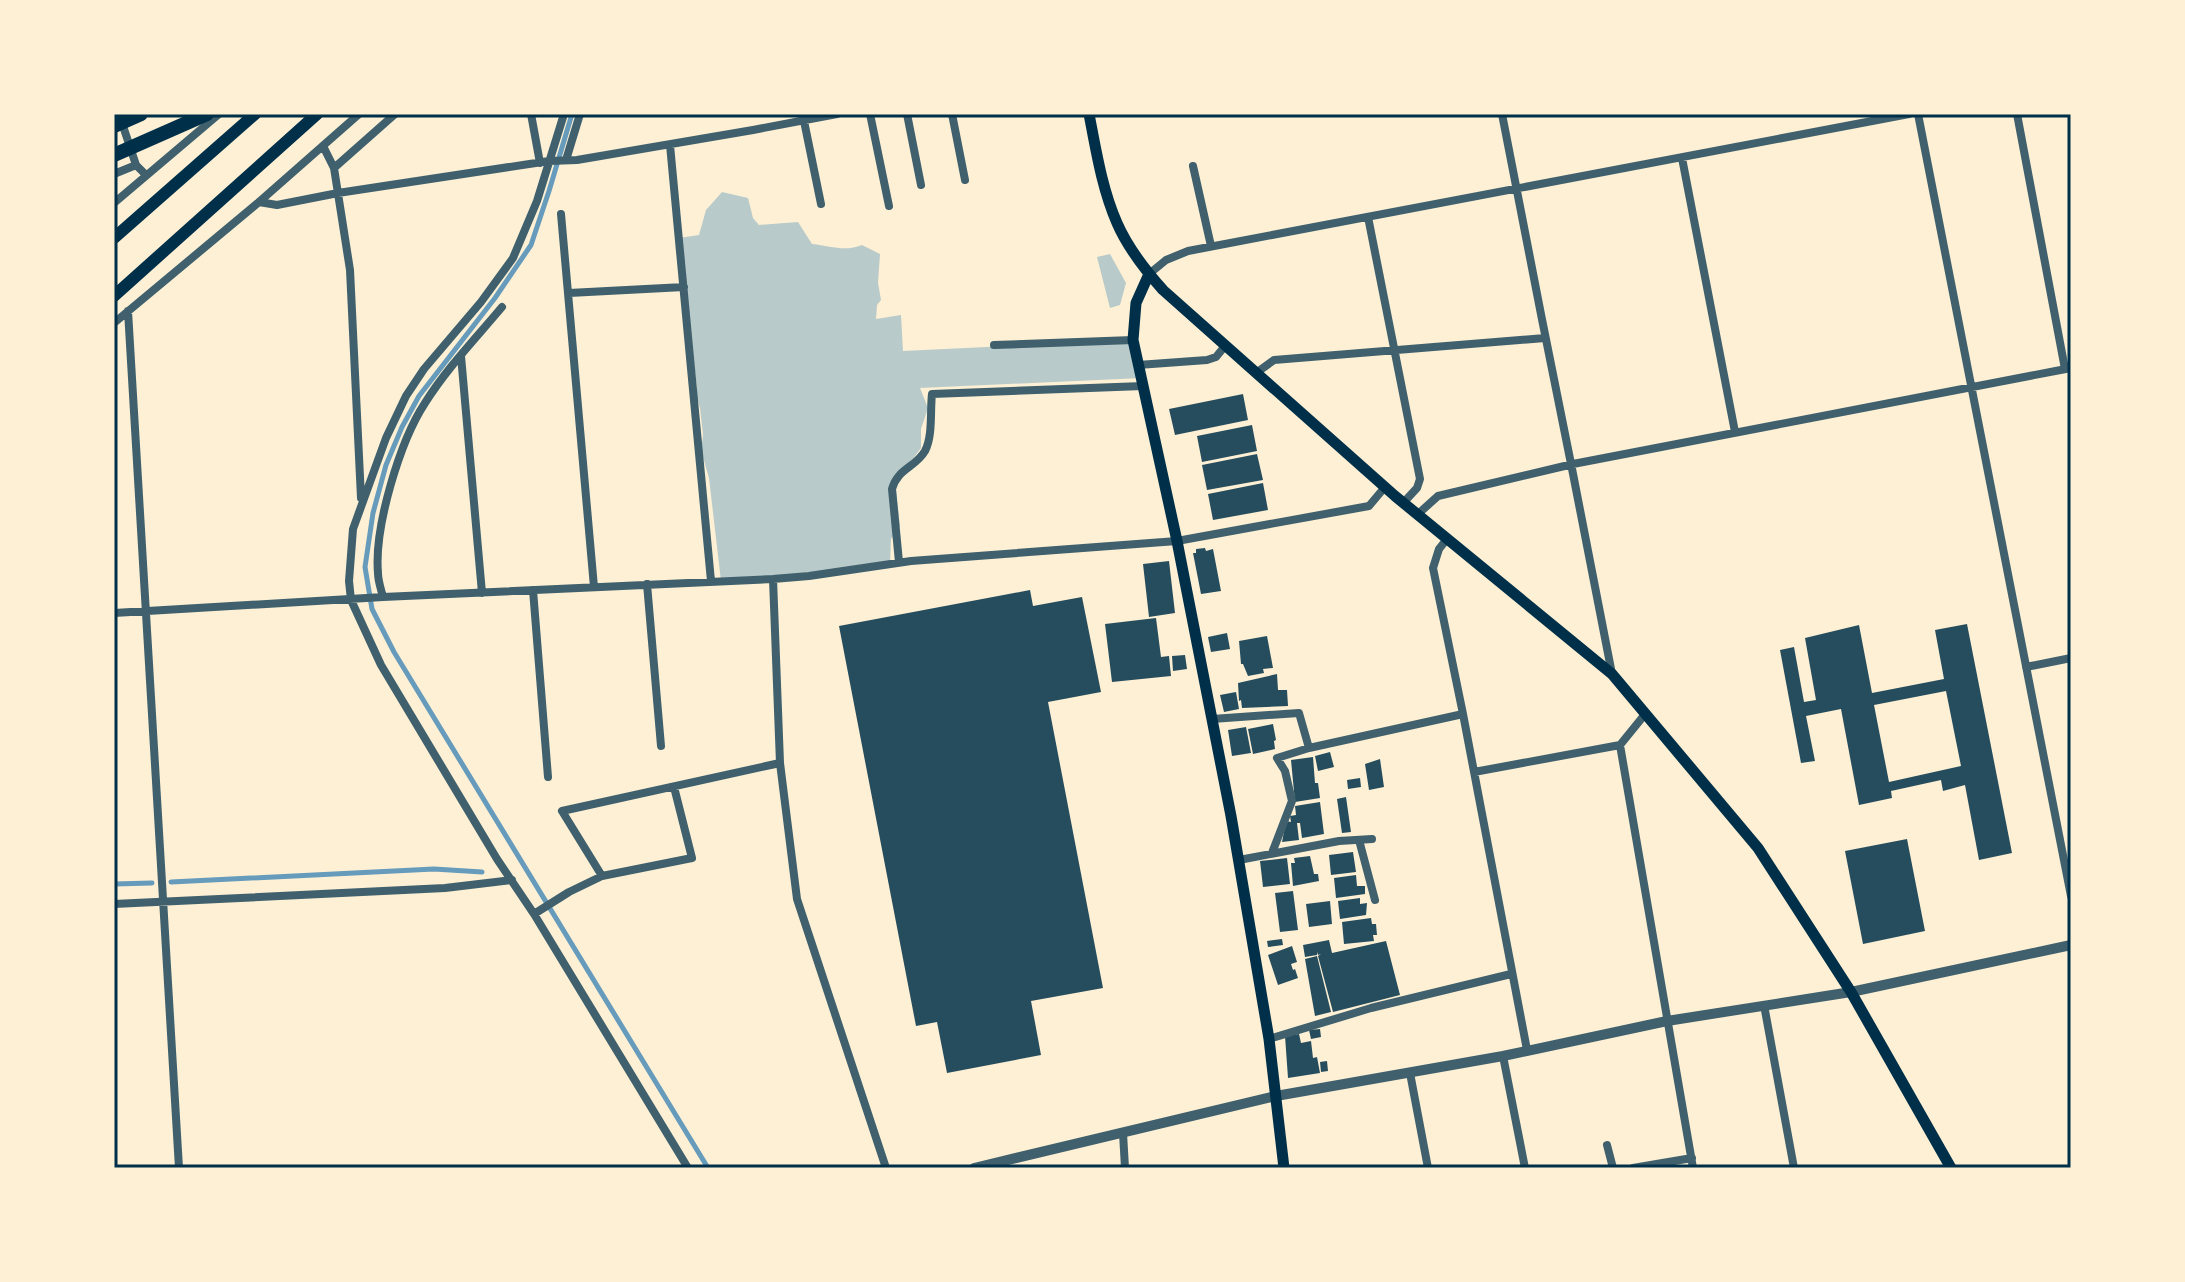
<svg xmlns="http://www.w3.org/2000/svg" width="2185" height="1282" font-family="'Crimson Pro',serif">
	<rect width="100%" height="100%" fill="#fdf0d5"/>
	<!-- green -->
	<path fill="#b9caca" d="M722,192L748,198L753,218L759,225L798,222L812,244C831,246 845,252 862,245L880,254L878,283L881,300L877,305L876,319L901,315L903,351L1133,340L1142,378L920,388L928,408L921,429V448L895,482L900,526L891,539L890,564L721,581L709,478L701,450L703,435L700,408L696,395L697,388L679,238L699,235L706,210Z
		M1110,254L1126,283L1120,305L1110,308L1097,257Z"/>
	<g fill="none" stroke-linecap="round" stroke-linejoin="round">
		<!-- stream -->
		<path stroke="#669bbc" stroke-width="5" d="M572,114L549,191L531,245L495,298L419,396L402,427L386,465L373,513L365,567L372,609L394,652L708,1168
			M171,882L434,869L482,872
			M114,884L152,883"/>
	</g>
	<!-- building -->
	<path fill="#264d5e" fill-rule="evenodd" d="M1243,394L1248,420L1175,435L1169,409Z
		M1252,425L1257,451L1202,462L1197,436Z
		M1257,454L1263,480L1207,490L1202,465Z
		M1263,483L1268,510L1213,520L1208,494Z
		M1205,548L1206,551L1213,549L1221,591L1201,594L1193,553H1196V549Z
		M1169,561L1175,613L1149,617L1143,564Z
		M1030,590L1033,606L1082,597L1101,692L1048,702L1103,988L1031,1001L1041,1055L947,1073L937,1022L916,1026L839,626Z
		M1156,618L1161,657L1169,656L1171,676L1112,682L1105,624Z
		M1967,624L2012,853L1979,860L1965,785L1943,791L1941,780L1891,791L1892,798L1859,805L1841,709L1806,716L1815,761L1801,763L1780,650L1794,647L1804,702L1816,700L1805,638L1859,625L1872,693L1944,679L1935,630ZM1946,691L1961,766L1889,782L1874,705Z
		M1227,633L1230,649L1211,652L1208,637Z
		M1267,636L1273,668L1263,669L1264,673L1248,676L1243,664H1241L1239,641Z
		M1185,655L1187,669L1173,671L1172,656Z
		M1277,674L1278,690H1287L1288,706L1242,708L1241,700L1239,701L1238,683Z
		M1236,692L1239,709L1224,712L1220,695Z
		M1273,724L1276,740L1274,741L1275,749L1253,754L1248,729Z
		M1246,727L1251,753L1232,756L1228,730Z
		M1330,752L1334,767L1318,771L1315,756Z
		M1313,757L1315,783H1318L1320,798L1295,802L1291,760Z
		M1380,759L1384,787L1369,790L1365,764Z
		M1360,778L1361,787L1348,789L1347,780Z
		M1346,797L1351,832L1342,833L1337,799Z
		M1320,802L1324,834L1302,838L1300,823H1297L1299,840L1282,842L1286,821L1291,822L1290,816L1296,815L1295,806Z
		M1907,839L1925,931L1863,944L1845,851Z
		M1353,852L1356,872L1331,875L1329,855Z
		M1310,856L1314,874H1318L1319,881L1293,886L1291,863H1295L1294,858Z
		M1287,858L1290,884L1263,887L1260,861Z
		M1356,875L1357,886H1365V894L1336,898L1334,878Z
		M1293,891L1298,930L1280,932L1275,893Z
		M1360,898V904L1367,903L1366,915L1340,919L1338,901Z
		M1330,901L1332,924L1309,927L1306,904Z
		M1371,918L1372,924H1376L1377,935H1373L1374,941L1344,944L1342,922Z
		M1282,939L1283,945L1268,947L1267,941Z
		M1329,940L1332,953L1386,941L1400,995L1333,1012L1318,956L1321,954L1318,955L1317,952V955L1305,957L1303,945Z
		M1292,946L1297,962L1291,964L1293,970L1295,969L1298,978L1278,985L1268,955Z
		M1317,956L1331,1012L1315,1016L1305,959Z
		M1320,1029L1321,1037L1311,1039L1309,1030Z
		M1299,1034L1301,1043L1311,1041L1313,1058L1317,1057L1320,1073L1288,1078L1285,1036Z
		M1327,1061L1328,1071L1321,1072L1320,1062Z"/>
	<g fill="none" stroke-linecap="round" stroke-linejoin="round">
		<!-- minor -->
		<path stroke="#3f606c" stroke-width="8" d="M119,114L136,165
			M531,114L540,163
			M564,114L537,201L513,258L481,302L424,369L406,396L386,438L353,529L349,581L351,600L381,665L497,859L534,914L688,1168
			M870,114L889,206
			M907,114L921,185
			M952,114L965,180
			M1502,114C1537,301 1577,487 1612,674
			M1918,114L2071,896
			M2017,114L2065,369
			M804,121L821,204
			M670,145L711,581
			M323,146L334,168L350,270L361,498
			M1682,158L1735,432
			M566,160L580,114
			M1193,166L1211,246
			M334,168L395,114
			M114,174L136,165L146,175
			M259,202L277,205L338,193L549,161L577,160L753,130L837,114
			M114,203L219,114
			M561,214L594,587
			M1368,217L1420,479L1417,488L1404,502
			M1149,274L1166,260L1188,251L1909,114
			M569,293L684,287
			M128,311L179,1168
			M114,323L259,202L359,114
			M994,345L1133,340
			M461,356L482,593
			M1138,365L1207,360L1216,357L1225,346
			M1256,373L1274,360L1545,338
			M1418,514L1438,496L1573,464L2071,368
			M1447,539L1439,549L1433,568L1463,714L1527,1050
			M899,562L892,489C898,468 915,468 925,451C933,436 930,411 932,394L1143,386
			M773,579L780,763L797,899L886,1168
			M647,584L661,746
			M533,590L548,777
			M383,597C381,589 378,581 378,573C374,527 400,441 425,403C447,368 476,338 502,307
			M114,613L383,597L773,579L809,576L911,561L1177,541L1369,506L1385,487
			M2026,667L2071,658
			M1212,719L1299,713L1309,748L1463,714
			M1620,745L1693,1168
			M1474,772L1620,745L1646,713
			M1359,840L1375,900
			M1272,853L1292,801L1285,771L1277,758L1309,748
			M1239,860L1339,841L1372,839
			M602,876L562,811L780,763
			M114,904L445,888L512,880
			M534,914L569,892L602,876L692,858L674,787
			M1764,1005L1794,1168
			M1269,1039L1371,1008L1511,974
			M1503,1056L1525,1168
			M1410,1073L1428,1168
			M1123,1133L1125,1168
			M1607,1145L1613,1168
			M1633,1168L1692,1158"/>
		<!-- tertiary -->
		<path stroke="#3f606c" stroke-width="10" d="M974,1168L1276,1096L1503,1056L1667,1021L1851,992L2071,945"/>
		<!-- secondary -->
		<path stroke="#003049" stroke-width="11" d="M1089,114C1096,150 1102,189 1117,223C1127,246 1146,271 1163,290L1395,496L1612,674L1758,848L1851,992L1951,1168
			M1149,274L1136,303L1133,340L1177,541L1231,816L1269,1039L1284,1168"/>
		<!-- trunk -->
		<path stroke="#003049" stroke-width="12" d="M114,238L255,114
			M114,296L317,114"/>
		<!-- motorway -->
		<path stroke="#003049" stroke-width="14" d="M114,126L141,114
			M114,155L207,114"/>
	</g>
	<!-- border -->
	<rect width="2185" height="1282" fill="none" stroke="#fdf0d5" stroke-width="232"/>
	<rect x="116" y="116" width="1953" height="1050" fill="none" stroke="#003049" stroke-width="3"/>
</svg>
